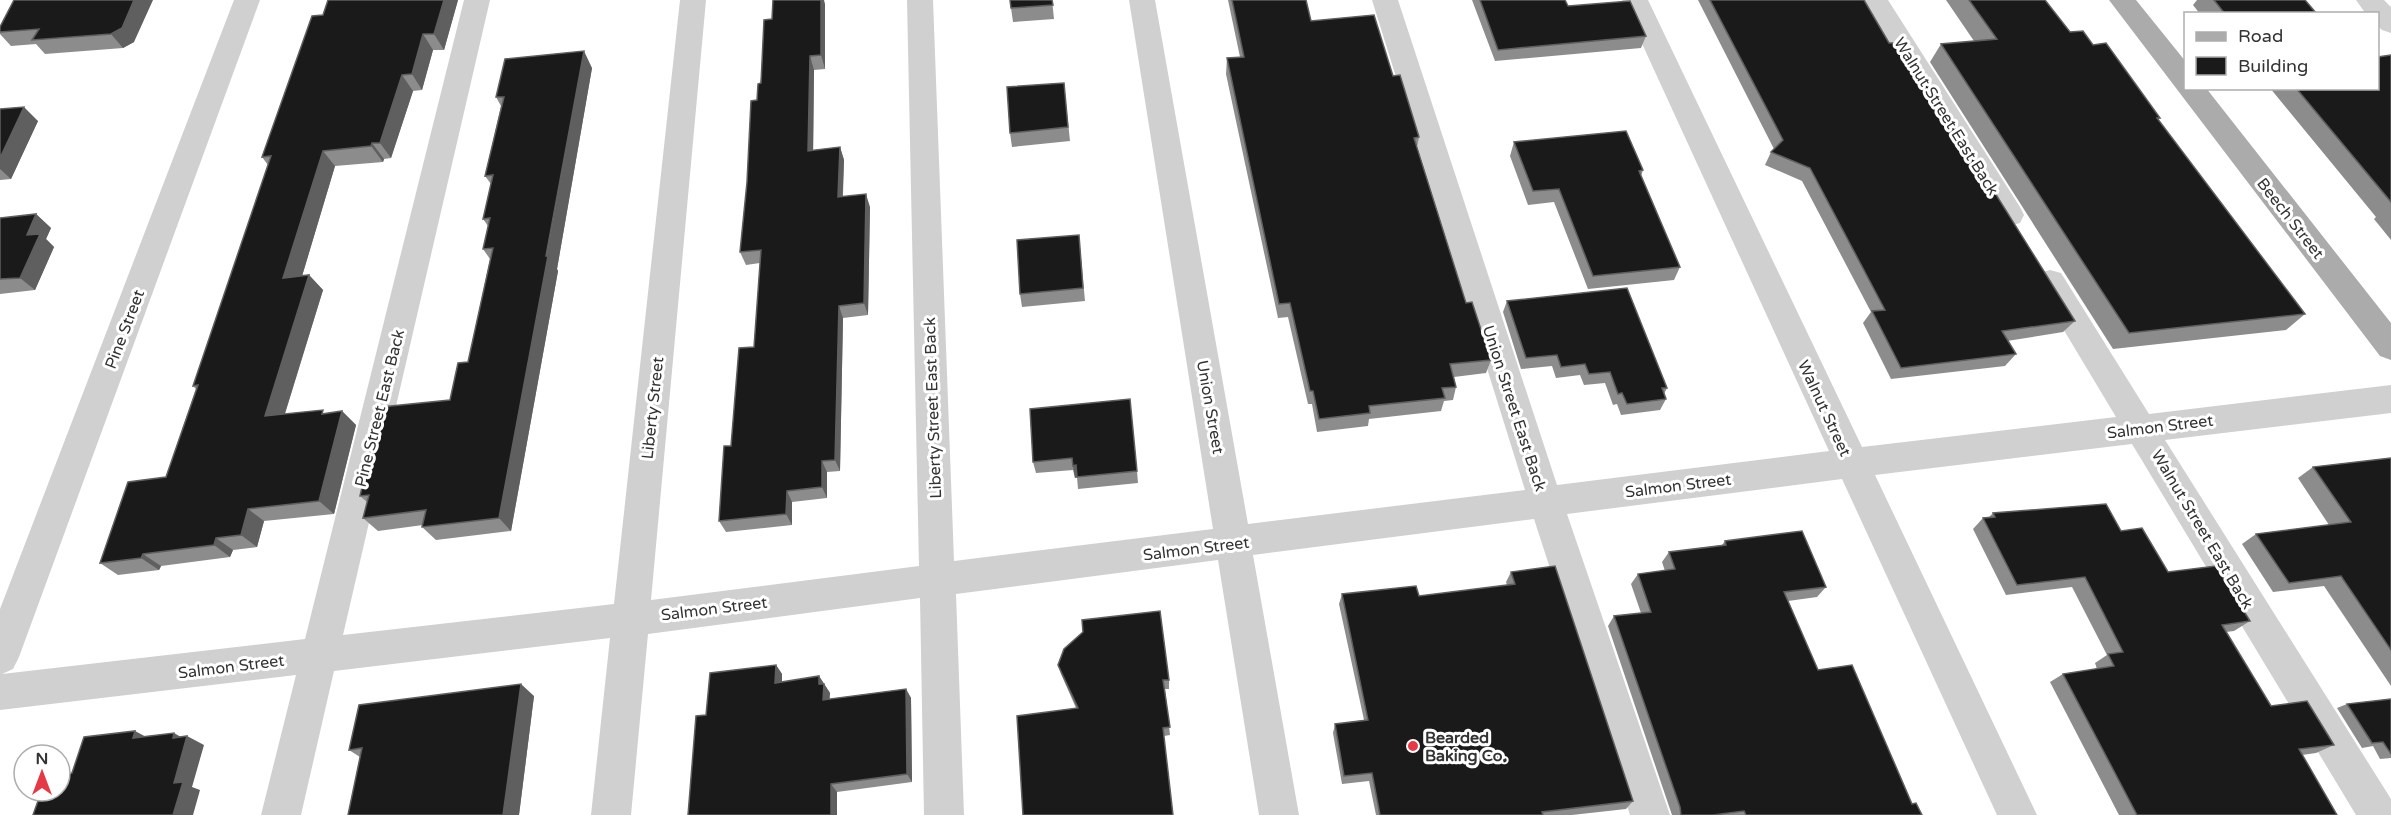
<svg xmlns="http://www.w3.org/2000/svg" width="2391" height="815" font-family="'Varela Round',sans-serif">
	<rect width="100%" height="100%" fill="#fff"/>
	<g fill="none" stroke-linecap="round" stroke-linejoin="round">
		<!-- minor -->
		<path fill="#d0d0d0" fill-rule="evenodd" d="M234,0H260L19,657L13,669L2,674L305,639L464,0H490L343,635L614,604L680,0H706L651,600L919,566L907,0H933L954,561L1213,529L1129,0H1155L1248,524L1525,490L1372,0H1398L1557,485L1829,451L1622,0H1648L1862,447L2116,417L2035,282L2039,273L2050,270L2061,273L2149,414L2391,385V413L2165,440L2391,799V815H2356L2132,444L1875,475L2037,815H1997L1842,479L1567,514L1670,815H1630L1534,519L1253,555L1299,815H1259L1218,560L956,594L964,815H924L920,598L648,634L631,815H591L610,638L334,671L301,815H261L296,675L0,710V609Z
			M1862,0H1888L2020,207L2024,215L2020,223L2009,226L1998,223Z
			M2356,0H2384L2391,7V33L2382,30L2378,26V14H2366Z"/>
		<!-- major -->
		<path fill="#ababab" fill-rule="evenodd" d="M2109,0H2136L2186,62V88H2206L2391,323V360L2380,356Z"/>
	</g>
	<!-- wall -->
	<path fill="#8c8c8c" d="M14,0L134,42L123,48L45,54L36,44L11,46L0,34V27Z
		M458,0L444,50H433L422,90L413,91L391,158L384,159L383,162L335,166L302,276L309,275L323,290L285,414L326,413L342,411L356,425L334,514L264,521L257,547L233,550L230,557L161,566L159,570L118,575L100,563L166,477L196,389L193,386L268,165L262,157Z
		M1052,0L1054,19L1013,22L1011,8Z
		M1228,0H1306L1311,21L1393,76L1419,137L1417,147L1466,303L1491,360L1486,373L1454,377L1456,387L1453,400L1444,401L1441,411L1369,419L1368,426L1317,432L1312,404H1308L1288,317L1278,318L1226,74L1227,58L1240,57Z
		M1472,0H1565L1568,6L1646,36L1641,48L1495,61Z
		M1698,0H1864L1889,43L2075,321L2063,332L2007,341L2016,354L2005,366L1891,379L1863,323L1871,312L1802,181L1765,165L1771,152L1774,149Z
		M1946,0H2045L2070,32L2093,45L2160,118L2158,120L2305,314L2286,330L2113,349L1930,62L1941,44L1974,41Z
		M2197,0H2305L2317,14H2200L2193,5Z
		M825,4V69L814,70L813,150L840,147L844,160L843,196L870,207L868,315L843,318L840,471L827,472V498L792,502V525L726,532L719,521L731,446L754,347L760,263L746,265L740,252L757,100L772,19Z
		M2391,55V240L2374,219L2376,217L2270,88H2378Z
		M592,68L557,269L558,271L511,531L436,540L422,527L423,525L378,531L363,518L367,502L360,496L450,400L468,362L490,259L483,249L488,226L483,219L491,184L485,176L501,106L496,97Z
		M1064,83L1070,141L1012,147L1010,133Z
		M0,109L38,121L11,179L0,180Z
		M1514,142L1643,170L1641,176L1680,267L1674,280L1588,289L1554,202L1528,205L1510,156Z
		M36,214L51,228L46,239L54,247L35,290L0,294V218Z
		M1079,235L1085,301L1022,307L1020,294Z
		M1507,301L1667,388L1664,394L1666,399L1660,410L1621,415L1617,404L1613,405L1605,383L1584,385L1580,375L1556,378L1552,366L1521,369L1503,312Z
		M1030,409L1137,471L1138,483L1078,489L1077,477L1075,478L1073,470L1036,473L1033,462Z
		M2391,458V686L2324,586L2273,592L2242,544L2256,534L2329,525L2298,478L2313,467Z
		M1993,513L2121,531L2168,572L2250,621L2234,631L2226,632L2271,706L2334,745L2316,753L2302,755L2337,815H2119L2050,682L2063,674L2097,669L2095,663L2107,655L2072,587L2006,595L1973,529L1983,518H1988Z
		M1725,541L1826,587L1817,597L1788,601L1818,670L1912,804L1922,815H1672L1608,626L1614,616L1641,613L1631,584L1638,574L1665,571L1662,562L1669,552L1722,545Z
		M1511,572L1633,801L1626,809L1572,815H1376L1369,781L1342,784L1333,733L1335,724L1364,720L1339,604L1342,594L1419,596L1507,585L1506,582Z
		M776,665L782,674V682L819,676L830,693L829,699L906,689L911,698L912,782L837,792V815H688L706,715Z
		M1058,665L1169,680V689H1165L1170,735L1164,736L1076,708L1061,674Z
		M534,696L519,815H348L360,757L349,750Z
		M2391,699V758L2380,759L2373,746L2362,748L2337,708L2347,704Z"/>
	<!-- shaded-wall -->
	<path fill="#5f5f5f" d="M134,0H153L134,42L123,48L111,34Z
		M444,0H458L444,50L434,34Z
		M821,0H824L825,4V69L821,55Z
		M423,34L433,50L422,90L412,74Z
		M584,51L592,68L557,269L558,271L511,531L499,518Z
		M810,56L814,70L813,164L808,151Z
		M402,75L413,91L391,158L380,143Z
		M24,107L38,121L11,179L0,169V158Z
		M372,143L384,159L383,162L371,146Z
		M840,147L844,160L842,209L838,197Z
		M323,151L335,166L297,293L283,278Z
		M866,194L870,207L868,315L864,303Z
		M36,214L51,228L46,239L54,247L35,290L20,278L27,235Z
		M309,275L323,290L280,429L265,416Z
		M839,306L843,318L840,471L835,460Z
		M342,411L356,425L334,514L319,501Z
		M822,461L827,472V498L822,487Z
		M1076,465L1078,477L1075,478L1073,466Z
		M787,491L792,502V525L786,514Z
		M248,509L264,521L257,547L241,535Z
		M216,538L233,550L230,557L214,545Z
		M143,554L161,566L159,570L141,558Z
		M776,665L782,674V692L775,683Z
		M819,676L830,693L829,709L823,700L819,684Z
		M521,684L534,696L519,815H503Z
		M906,689L911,698L912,782L907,774Z
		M135,731L152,740L133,738Z
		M174,733L186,740L187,736L204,745L192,787L200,790L193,815H173L174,783L173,738Z
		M831,784L837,792V815H831Z"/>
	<!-- building -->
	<path fill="#1a1a1a" stroke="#5f5f5f" stroke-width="1.5" d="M14,0H134L122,28L111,34L32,40L39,29L0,32V27Z
		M328,0H444L434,34H423L412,74L402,75L380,143H372L371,146L323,151L283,278L309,275L265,416L323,410L322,414L342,411L319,501L248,509L241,535L216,538L214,545L143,554L141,558L100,563L128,482L166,477L198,385L193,386L271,156L262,157L312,16L323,15Z
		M773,0H821V55L810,56L808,151L840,147L838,197L866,194L864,303L839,306L835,460L822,461V487L787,491L786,514L719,521L724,446H731L739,348L754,347L761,250L740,252L747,182L751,101L757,100L758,84L761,83L764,20L772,19Z
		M1010,0H1052L1053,5L1011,8Z
		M1232,0H1306L1311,21L1374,15L1393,76L1400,75L1419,137L1414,138L1466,303L1472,302L1491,360L1450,364L1456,387L1442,388L1445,398L1369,406L1370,413L1319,419L1313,391H1310L1290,303L1279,304L1227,58L1244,57Z
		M1480,0H1565L1568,6L1630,1L1646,36L1498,50Z
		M1710,0H1864L1889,43H1893L1899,53L1907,52L2075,321L2002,331L2016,354L1901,368L1872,311L1885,310L1810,168L1771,152L1783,140Z
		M1969,0H2045L2070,32L2083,31L2093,45L2106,43L2160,118H2157L2305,314L2129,333L1941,44L1997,39Z
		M2214,0H2305L2317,14H2225Z
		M584,51L546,256H548L499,518L422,527L426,510L363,518L369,495L360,496L381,407L450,400L458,363L468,362L493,248L483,249L490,218L483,219L493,175L485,176L504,97H496L505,59Z
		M2391,55V202L2296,88H2378V57Z
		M1064,83L1068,127L1010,133L1007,87Z
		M24,107L0,158V109Z
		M1626,131L1643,170L1639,171L1680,267L1593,276L1559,189L1533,191L1514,142Z
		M36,214L27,235L40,234L20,278L0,279V218Z
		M1079,235L1083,288L1020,294L1017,240Z
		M1627,288L1667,388H1662L1666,399L1627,404L1622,393L1618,394L1610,372L1589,374L1585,364L1561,367L1557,355L1526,358L1507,301Z
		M1130,399L1137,471L1077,477L1076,465L1073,466L1072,458L1033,462L1030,409Z
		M2391,458V650L2341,576L2289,583L2256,534L2351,522L2313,467Z
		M2106,504L2121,531L2142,528L2168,572L2216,566L2250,621L2222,625L2271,706L2307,701L2334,745L2299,749L2337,815H2137L2063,674L2114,666L2108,654L2123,652L2085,577L2017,585L1983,518L1995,517L1993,513Z
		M1802,531L1826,587L1784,592L1818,670L1852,665L1912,804L1916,803L1922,815H1746L1744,811L1713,815H1681L1680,807L1614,616L1651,612L1638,574L1675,569L1669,552L1726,545L1725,541Z
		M1555,566L1633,801L1542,812L1543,815H1380L1372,773L1344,776L1335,724L1368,720L1342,594L1416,586L1419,596L1515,584L1511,572Z
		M1160,611L1169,680H1163L1170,727L1163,728L1173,815H1023L1017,716L1078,708L1058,665L1064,649L1083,632L1082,620Z
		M776,665L775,683L819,676V684H824L823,700L906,689L907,774L831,784V815H688L696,716L706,715L710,673Z
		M521,684L503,815H348L362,748L349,750L359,705Z
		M2391,699V754L2383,742L2372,743L2347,704Z
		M135,731L133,738L174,733L173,738L187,736L174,783L183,782L173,815H33L38,801L51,799L54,791H60V775L72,773L84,737Z"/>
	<!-- markers -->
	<circle fill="#e63946" stroke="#fff" stroke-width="2" cx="1413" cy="746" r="6"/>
	<g text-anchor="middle" stroke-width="6" stroke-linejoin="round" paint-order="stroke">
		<!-- street labels -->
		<g font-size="16" fill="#333" stroke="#fff">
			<text transform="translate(1947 116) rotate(58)" y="6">Walnut Street East Back</text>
			<text transform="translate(2291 218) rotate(52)" y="6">Beech Street</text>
			<text transform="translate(124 329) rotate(-69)" y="6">Pine Street</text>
			<text transform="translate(1211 407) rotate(80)" y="6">Union Street</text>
			<text transform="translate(379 408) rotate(-76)" y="6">Pine Street East Back</text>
			<text transform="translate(652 408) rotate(-84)" y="6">Liberty Street</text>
			<text transform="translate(932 408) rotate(-92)" y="6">Liberty Street East Back</text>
			<text transform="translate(1515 408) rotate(72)" y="6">Union Street East Back</text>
			<text transform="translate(1825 408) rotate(65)" y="6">Walnut Street</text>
			<text transform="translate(2160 426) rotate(-7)" y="6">Salmon Street</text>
			<text transform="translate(1678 485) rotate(-7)" y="6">Salmon Street</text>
			<text transform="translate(2203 529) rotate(59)" y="6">Walnut Street East Back</text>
			<text transform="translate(1196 548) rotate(-7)" y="6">Salmon Street</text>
			<text transform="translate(714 608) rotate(-7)" y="6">Salmon Street</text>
			<text transform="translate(231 666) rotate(-7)" y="6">Salmon Street</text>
		</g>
		<!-- poi labels -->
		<g font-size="16" font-weight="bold" fill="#333" stroke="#fff" text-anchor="start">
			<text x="1425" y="743">Bearded<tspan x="1425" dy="18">Baking Co.</tspan></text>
		</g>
	</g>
	<!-- legend -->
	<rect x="2184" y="12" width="195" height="78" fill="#ffffff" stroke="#adadad" stroke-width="1.5"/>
	<rect x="2196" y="32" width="30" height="9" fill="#ababab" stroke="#adadad" stroke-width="1.5"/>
	<text x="2238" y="42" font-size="18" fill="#333333">Road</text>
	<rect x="2196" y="57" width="30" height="18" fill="#1a1a1a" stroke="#adadad" stroke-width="1.5"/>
	<text x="2238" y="72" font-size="18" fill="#333333">Building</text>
	<!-- north arrow -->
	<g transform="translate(42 773)"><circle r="28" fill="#ffffff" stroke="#adadad" stroke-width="1.5"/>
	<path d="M0-4.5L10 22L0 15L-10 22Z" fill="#e63946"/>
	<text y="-9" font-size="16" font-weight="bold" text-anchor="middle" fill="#333333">N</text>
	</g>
</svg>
